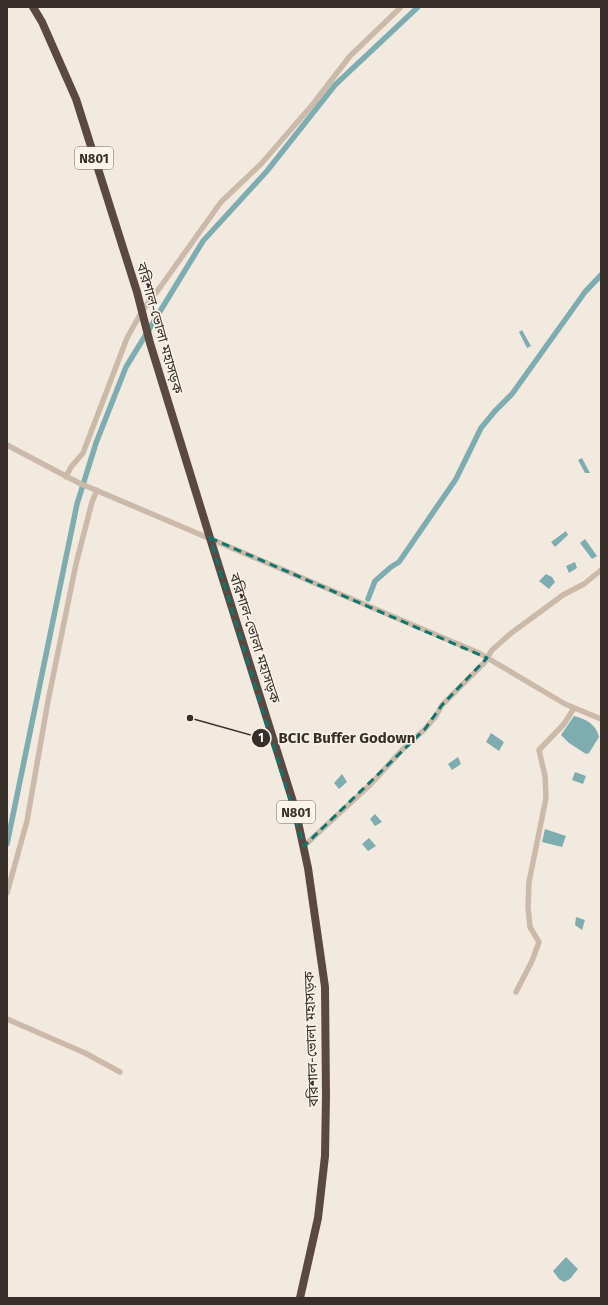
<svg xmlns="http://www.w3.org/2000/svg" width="608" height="1305" font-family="'Fira Sans','Noto Sans Bengali',sans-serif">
	<rect width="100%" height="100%" fill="#f3eadf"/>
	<!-- water -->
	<path fill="#7dadb0" d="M522,330L531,346L527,348L519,332Z
		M582,458L590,473H585L578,460Z
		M566,531L568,535L555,547L551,542Z
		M585,539L597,556L592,559L580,543Z
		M575,562L577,568L569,573L566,566Z
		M546,574L552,577L555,582L549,589L539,581Z
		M574,716C586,719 596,724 599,737L589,753L586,754L569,743L561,735Z
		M491,733L504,742L499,751L486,742Z
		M458,757L461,764L452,770L448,764Z
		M575,772L586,776L583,784L572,780Z
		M342,774L347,782L339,789L334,783Z
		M375,814L382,822L375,826L370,819Z
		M545,829L566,836L562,847L542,842Z
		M369,838L376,846L368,851L362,844Z
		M576,917L585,920L582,930L575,925Z
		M566,1257L578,1269L570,1279L564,1282L559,1279L553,1271Z"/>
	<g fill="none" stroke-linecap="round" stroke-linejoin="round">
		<!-- canal -->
		<path stroke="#7dadb0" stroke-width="5.5" d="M368,599L375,581L391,567L399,562L456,479L481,428L495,411L512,394L585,292L601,275
			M7,844L77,504L96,443L126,367L203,241L267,171L335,85L418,7"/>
		<!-- minor -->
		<path stroke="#cbbaaa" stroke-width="5.5" d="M7,445L79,483L479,653L565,704L601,719
			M66,477L71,467L83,453L127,338L142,311L161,286L221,202L261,164L313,104L350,56L401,7
			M304,846L371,784L403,749L425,729L436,716L442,705L484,663L492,650L510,634L563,595L584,584L601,570
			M7,893L27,821L48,701L76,564L92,502L97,490
			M516,992L532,961L539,942L530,927L528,907L529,882L546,798L545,776L539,750L564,724L574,708
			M7,1019L85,1053L120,1072"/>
		<!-- highway -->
		<path stroke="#5a4941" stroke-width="8" d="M33,7L42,22L76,99L137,292L150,343L210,538L295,808L308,868L325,987L326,1096L325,1156L318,1218L300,1298"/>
	</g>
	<!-- marked area -->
	<path fill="none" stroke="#0f766e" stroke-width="3" stroke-dasharray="8 5" stroke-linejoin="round" d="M210,538L487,658L442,705L425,729L304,846Z"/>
	<g text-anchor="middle" stroke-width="3" stroke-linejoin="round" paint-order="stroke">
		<!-- shield labels -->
		<g fill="#faf4eb" stroke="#736a64" stroke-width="1">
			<rect x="75" y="147" width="38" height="22" rx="3"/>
			<rect x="277" y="801" width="38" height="22" rx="3"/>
		</g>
		<g font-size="13" font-weight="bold" fill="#392f2a">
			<text x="94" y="163">N801</text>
			<text x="296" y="817">N801</text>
		</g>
		<!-- street labels -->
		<g font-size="14" fill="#392f2a" stroke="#faf4eb">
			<text transform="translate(160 328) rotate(74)" y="5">বরিশাল-ভোলা মহাসড়ক</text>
			<text transform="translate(255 638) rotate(72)" y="5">বরিশাল-ভোলা মহাসড়ক</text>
			<text transform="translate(311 1039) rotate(-92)" y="5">বরিশাল-ভোলা মহাসড়ক</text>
		</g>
	</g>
	<!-- callouts -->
	<path fill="none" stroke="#392f2a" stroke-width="1.5" d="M190 718L261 738"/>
	<g fill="#392f2a" stroke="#faf4eb" stroke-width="1.5">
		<circle cx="190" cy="718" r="4"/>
		<circle cx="261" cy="738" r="10"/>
	</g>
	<g font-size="12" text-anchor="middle" font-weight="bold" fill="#fff">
		<text x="261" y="742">1</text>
	</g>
	<g font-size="15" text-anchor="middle" font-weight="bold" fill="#392f2a" stroke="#faf4eb" stroke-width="3" stroke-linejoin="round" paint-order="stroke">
		<text x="347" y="743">BCIC Buffer Godown</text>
	</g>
	<!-- border -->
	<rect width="608" height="1305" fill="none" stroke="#392f2a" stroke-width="16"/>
</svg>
